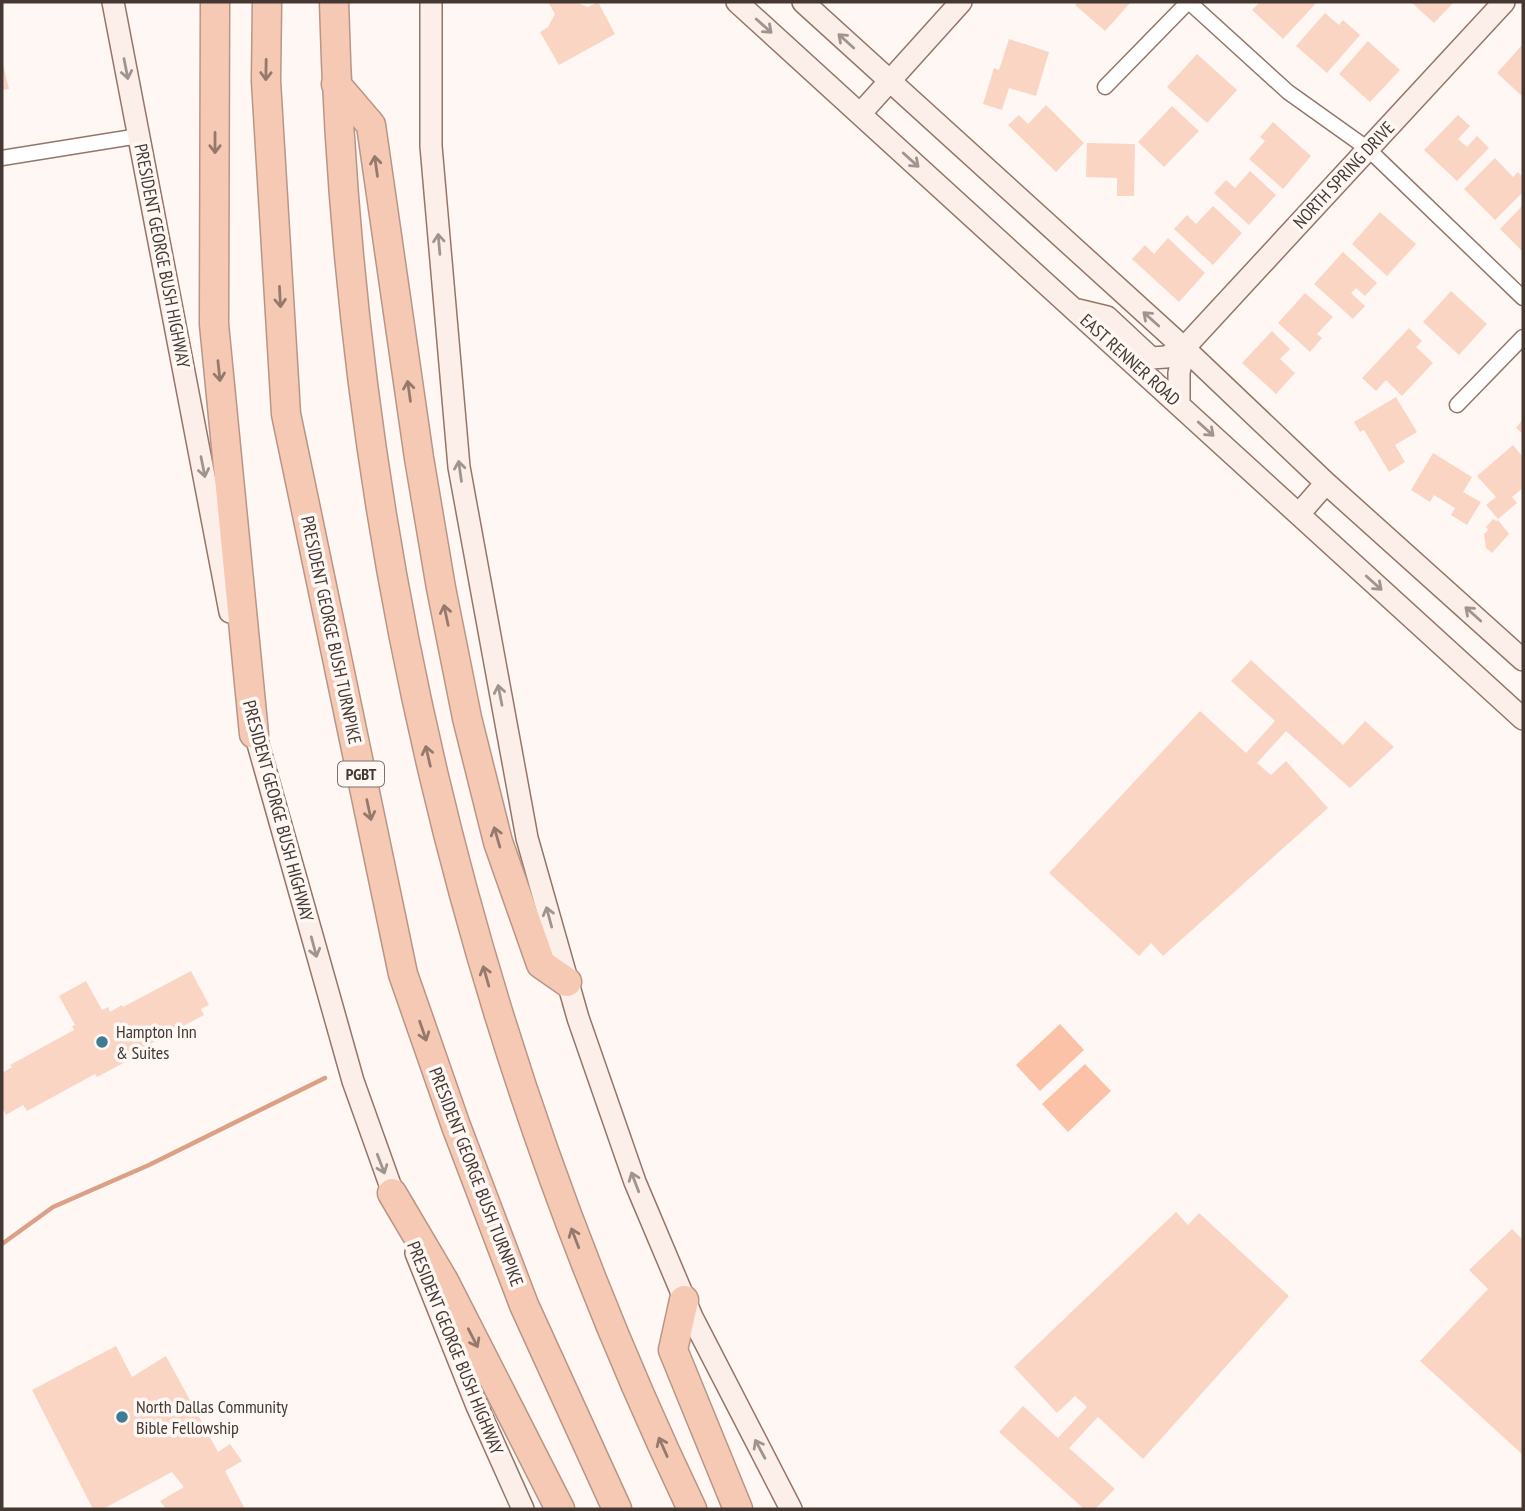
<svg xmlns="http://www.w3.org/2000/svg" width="1525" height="1511" font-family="'PT Sans Narrow',sans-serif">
	<rect width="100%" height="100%" fill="#fef7f4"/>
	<!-- green -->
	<path fill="#fbc2a8" d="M1060,1024L1084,1050L1040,1091L1016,1065Z
		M1085,1064L1111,1091L1068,1132L1042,1104Z"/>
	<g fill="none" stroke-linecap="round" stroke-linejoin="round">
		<!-- stream -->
		<path stroke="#dba085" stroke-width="4.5" d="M2,1244L53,1207L149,1165L325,1078"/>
	</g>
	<!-- building -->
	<path fill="#fad5c4" d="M548,2H575L588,7L598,2L615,34L559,65L540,32L548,27L555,14Z
		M1078,2H1131L1105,31L1075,5Z
		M1260,2H1317L1283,39L1252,10Z
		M1411,2H1454L1434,23Z
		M1325,13L1339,25L1343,20L1360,35L1327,73L1296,46Z
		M1009,39L1049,52L1036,96L1009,88L1002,110L983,104L994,68L999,70Z
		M1368,41L1400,70L1370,102L1339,74Z
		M1522,45L1523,46V97L1497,73Z
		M1197,54L1237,90L1207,123L1167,87Z
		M2,60L9,89L2,90Z
		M1046,105L1084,143L1056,172L1008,125L1019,115L1028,124Z
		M1172,106L1199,131L1164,167L1138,142Z
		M1458,115L1470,126L1458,139L1467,147L1477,136L1489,148L1457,181L1424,150Z
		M1273,122L1311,156L1283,189L1249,159L1265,141L1260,137Z
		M1087,143L1135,144L1134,196H1117V178L1086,177Z
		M1495,158L1513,177L1518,172L1523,178V192L1495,220L1464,189Z
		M1250,171L1276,195L1249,225L1214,193L1226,180L1235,188Z
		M1523,205V252L1500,229Z
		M1213,206L1242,233L1213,265L1174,229L1187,215L1196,224Z
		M1380,212L1416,244L1387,276L1352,244Z
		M1168,238L1205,273L1179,302L1132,259L1145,245L1154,254Z
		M1343,252L1377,283L1365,296L1356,288L1351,293L1365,306L1353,319L1314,284Z
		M1451,291L1487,324L1459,355L1423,322Z
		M1305,293L1333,317L1317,334L1322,338L1310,352L1278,323Z
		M1409,328L1422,341L1416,347L1433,363L1402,396L1386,380L1376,391L1362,378Z
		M1272,331L1290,349L1280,359L1295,373L1276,394L1242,363Z
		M1396,397L1417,432L1395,445L1405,462L1389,472L1364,430L1360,432L1354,422Z
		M1523,419V434L1516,428Z
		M1513,445L1523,457V488L1512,497L1517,503L1498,519L1486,505L1496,497L1477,476Z
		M1433,453L1472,477L1463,492L1481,502L1467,525L1451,515L1455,508L1434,495L1430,502L1411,490Z
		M1493,519L1496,521L1498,520L1509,534L1492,553L1486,548L1484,534L1488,530L1486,527Z
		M1251,660L1343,745L1365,721L1394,747L1350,788L1286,731L1257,763L1271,775L1286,761L1328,808L1163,956L1151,943L1139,956L1049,873L1200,711L1246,753L1275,721L1231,681Z
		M191,971L209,1005L201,1009L204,1015L131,1054L133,1058L97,1077L95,1074L27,1111L23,1105L6,1115L2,1107V1073L12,1067L10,1065L74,1030L72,1026L75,1025L59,996L86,981L102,1010L108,1007L110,1012L122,1005L123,1007Z
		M1176,1212L1188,1225L1199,1213L1289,1296L1143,1459L1098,1417L1069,1448L1115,1489L1095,1509H1084L999,1432L1023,1406L1058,1438L1087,1407L1075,1396L1057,1413L1014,1367Z
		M1512,1229L1523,1240V1455L1420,1361L1488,1289L1469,1270Z
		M116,1346L132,1377L166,1356L218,1452L230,1444L242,1461L225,1471L245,1509H166L160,1501L184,1487L172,1472L103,1509H93L32,1390Z"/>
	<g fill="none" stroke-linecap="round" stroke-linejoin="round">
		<!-- street casing -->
		<g stroke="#947669" stroke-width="17">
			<path id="street" d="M1189,2L1288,92L1368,149L1523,298
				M1105,87L1188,2
				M2,158L139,136
				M1457,405L1523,337"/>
		</g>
		<!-- secondary casing -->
		<g stroke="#947669" stroke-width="24">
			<path id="secondary" d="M113,2L230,612
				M431,2V146L459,467L527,838L578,1018L635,1182L692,1317L791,1509
				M737,2L1523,719
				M803,2L1184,348L1326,483L1523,660
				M860,114L961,2
				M1078,310L1107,317L1151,358L1166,357L1184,348L1504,2
				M1179,405V373L1184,348
				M1299,514L1326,483
				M251,719L353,1081L398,1207
				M416,1253L477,1406L523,1509"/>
		</g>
		<!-- highway casing -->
		<g stroke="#b89687" stroke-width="31">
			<path id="highway" d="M215,2L214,324L254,734
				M267,2L266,81L286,414L403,974L456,1126L524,1305L617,1509
				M334,2C348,526 466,1035 692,1509
				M336,84L371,125L419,458L441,588L467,718L498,842L541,964L567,982
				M392,1193L444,1281L560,1509
				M684,1300L673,1350L738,1509"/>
		</g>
		<!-- street -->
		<use href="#street" stroke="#fff" stroke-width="14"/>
		<!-- secondary -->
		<use href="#secondary" stroke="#fcefe9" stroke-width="21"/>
		<!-- highway -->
		<use href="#highway" stroke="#f6c9b5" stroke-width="28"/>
	</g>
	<!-- one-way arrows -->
	<defs><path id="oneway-shaft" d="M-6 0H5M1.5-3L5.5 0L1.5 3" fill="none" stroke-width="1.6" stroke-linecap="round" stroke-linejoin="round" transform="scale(1.75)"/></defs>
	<g stroke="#a0948e">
		<use href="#oneway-shaft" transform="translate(764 26) rotate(42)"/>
		<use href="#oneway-shaft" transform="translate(846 41) rotate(-138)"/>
		<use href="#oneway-shaft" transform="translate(126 69) rotate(79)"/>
		<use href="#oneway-shaft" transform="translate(911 160) rotate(42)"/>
		<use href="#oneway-shaft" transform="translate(439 244) rotate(-95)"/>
		<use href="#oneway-shaft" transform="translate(1151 319) rotate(-138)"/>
		<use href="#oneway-shaft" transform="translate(1206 429) rotate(42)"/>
		<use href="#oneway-shaft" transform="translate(203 467) rotate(79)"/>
		<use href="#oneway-shaft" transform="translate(460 471) rotate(-98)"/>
		<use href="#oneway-shaft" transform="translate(1374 583) rotate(42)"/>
		<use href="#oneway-shaft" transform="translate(1473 614) rotate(-138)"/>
		<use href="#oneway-shaft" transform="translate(500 695) rotate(-101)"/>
		<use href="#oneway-shaft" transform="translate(549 917) rotate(-105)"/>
		<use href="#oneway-shaft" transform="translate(314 947) rotate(75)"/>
		<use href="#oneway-shaft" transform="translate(381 1164) rotate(69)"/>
		<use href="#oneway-shaft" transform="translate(635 1182) rotate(-111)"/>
		<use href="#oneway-shaft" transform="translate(760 1449) rotate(-118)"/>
	</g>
	<g stroke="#95796d">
		<use href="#oneway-shaft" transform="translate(266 70) rotate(91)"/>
		<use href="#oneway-shaft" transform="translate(215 143) rotate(90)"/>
		<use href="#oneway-shaft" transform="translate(376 166) rotate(-98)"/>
		<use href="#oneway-shaft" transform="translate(280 297) rotate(87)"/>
		<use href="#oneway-shaft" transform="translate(219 371) rotate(84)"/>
		<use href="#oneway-shaft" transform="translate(409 391) rotate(-98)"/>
		<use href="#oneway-shaft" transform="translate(446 615) rotate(-102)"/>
		<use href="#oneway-shaft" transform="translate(428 756) rotate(-103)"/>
		<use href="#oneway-shaft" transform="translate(369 810) rotate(78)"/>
		<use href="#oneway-shaft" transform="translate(497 837) rotate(-106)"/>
		<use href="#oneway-shaft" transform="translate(486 976) rotate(-106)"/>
		<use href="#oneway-shaft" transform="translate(423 1031) rotate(71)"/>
		<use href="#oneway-shaft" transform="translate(575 1238) rotate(-111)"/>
		<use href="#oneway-shaft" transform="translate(473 1338) rotate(63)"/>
		<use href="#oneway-shaft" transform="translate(663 1447) rotate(-114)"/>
	</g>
	<!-- markers -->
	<g fill="#3f7b92" stroke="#fef7f4" stroke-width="2.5">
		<circle cx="102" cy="1042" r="7"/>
		<circle cx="122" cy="1417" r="7"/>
	</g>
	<g text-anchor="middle" stroke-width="7" stroke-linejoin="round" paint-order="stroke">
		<!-- shield labels -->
		<rect fill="#fef7f4" stroke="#7c716c" stroke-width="2" x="338" y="761.5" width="46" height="25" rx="5"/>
		<g font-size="16" font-weight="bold" fill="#453832">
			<text x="361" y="780">PGBT</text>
		</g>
		<!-- street labels -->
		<g font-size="18" fill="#453832" stroke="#fef7f4">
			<text transform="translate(1344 175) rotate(-47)" y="6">NORTH SPRING DRIVE</text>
			<text transform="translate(162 256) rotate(79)" y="6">PRESIDENT GEORGE BUSH HIGHWAY</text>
			<text transform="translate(1130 360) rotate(42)" y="6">EAST RENNER ROAD</text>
			<text transform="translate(331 630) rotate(78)" y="6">PRESIDENT GEORGE BUSH TURNPIKE</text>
			<text transform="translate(278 811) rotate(75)" y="6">PRESIDENT GEORGE BUSH HIGHWAY</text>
			<text transform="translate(476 1177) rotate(69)" y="6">PRESIDENT GEORGE BUSH TURNPIKE</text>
			<text transform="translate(455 1348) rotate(68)" y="6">PRESIDENT GEORGE BUSH HIGHWAY</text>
		</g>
		<!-- poi labels -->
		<g font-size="18" fill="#453832" stroke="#fef7f4" text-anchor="start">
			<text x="116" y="1038">Hampton Inn<tspan x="116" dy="21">&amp; Suites</tspan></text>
			<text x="136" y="1413">North Dallas Community<tspan x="136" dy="21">Bible Fellowship</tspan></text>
		</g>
	</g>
	<!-- border -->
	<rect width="1525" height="1511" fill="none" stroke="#453832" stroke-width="7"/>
</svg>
